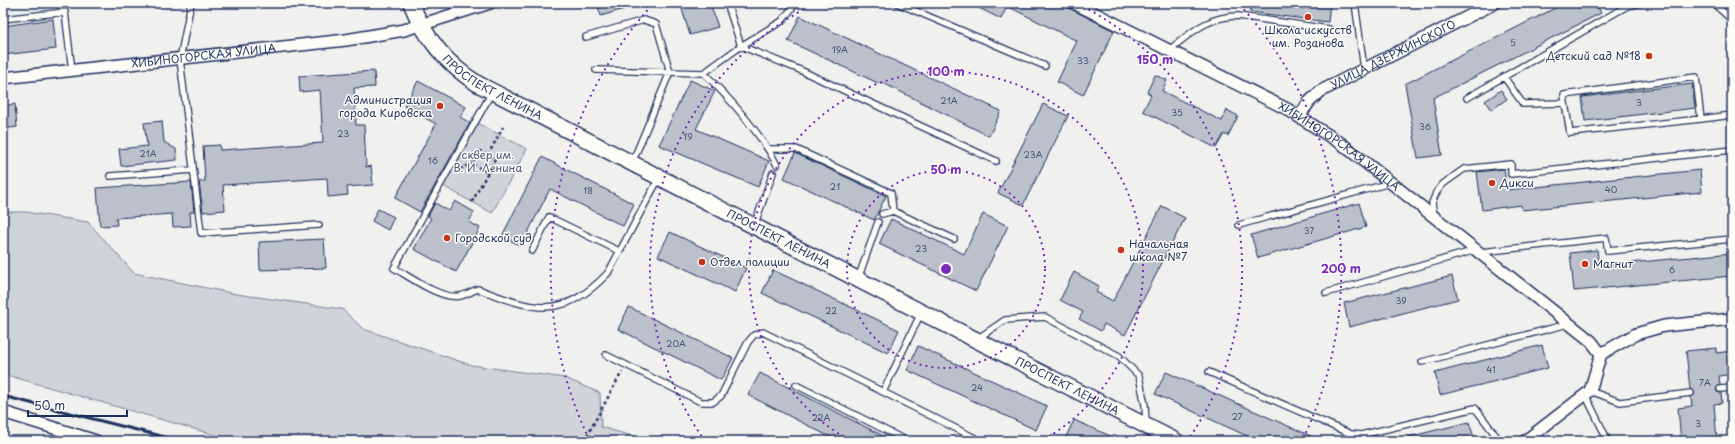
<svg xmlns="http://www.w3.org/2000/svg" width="1735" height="444" font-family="'Playpen Sans',sans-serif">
	<rect width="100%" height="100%" fill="#f0f0ee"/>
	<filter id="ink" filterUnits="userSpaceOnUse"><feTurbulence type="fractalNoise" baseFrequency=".025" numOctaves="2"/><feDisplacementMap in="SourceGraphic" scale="8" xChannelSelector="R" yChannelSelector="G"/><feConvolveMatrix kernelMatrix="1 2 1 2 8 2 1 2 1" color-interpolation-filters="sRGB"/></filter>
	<g filter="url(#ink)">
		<!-- green -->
		<path fill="#d0d3d8" stroke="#76819b" d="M477,123L527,149L492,213L443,186Z
			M3,212H26L88,222L134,273L236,294L342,309L363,329L471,365L565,378L600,393L601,427L650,441H236L3,374Z"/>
		<!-- building -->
		<path fill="#bbc0ca" stroke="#1b2f5e" d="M597,3H634V6L601,16Z
			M680,3H710L718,27L690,35Z
			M969,3H1059L1114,31L1083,95L1057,82L1077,41L1007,6L1001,19Z
			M1251,3H1330L1328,22L1250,12Z
			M1565,3H1596L1601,13L1433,98L1442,155L1418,158L1405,84Z
			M800,16L1001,111L989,136L881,82L880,84L788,41Z
			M53,19L56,49L3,55V26Z
			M374,71L375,87L354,88L356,125H364L366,167L371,166L373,185L347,187L348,195L328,197L327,178L223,185L225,210L203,212L199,182L205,181L203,146L220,145V150L323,143L320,90L300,92L299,76Z
			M1155,75L1167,80L1162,91L1222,121L1227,110L1238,116L1228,136L1224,134L1216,148L1143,111L1151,95L1147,92Z
			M690,80L715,91L696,129L769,161L758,187L659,145Z
			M418,81L466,107L460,117L470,123L420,212L395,198L436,124L404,106Z
			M1692,84L1695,108L1585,121L1582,97Z
			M1501,90L1507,99L1491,110L1485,101Z
			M15,104L17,127L3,129V106Z
			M1043,104L1068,116L1023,205L998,193Z
			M162,121L164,142L176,149L177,160L121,166L119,149L147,146L144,123Z
			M795,153L886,196L874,220L784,178Z
			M542,157L634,204L623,226L550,189L521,246L502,236Z
			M1504,169L1507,190L1700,170L1702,192L1522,210L1521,205L1482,210L1477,172Z
			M191,182L194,212H190L191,226L173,227L172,214L116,218L117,225L100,226L97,188Z
			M455,201L474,212L469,222L480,228L456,272L414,249L431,218L428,216L435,203L449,211Z
			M1359,203L1366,227L1258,258L1251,235Z
			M1162,206L1185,218L1125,335L1104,324L1101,331L1079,319L1083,312L1060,300L1074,272L1099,286L1096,292L1113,301Z
			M378,209L394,217L388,230L372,221Z
			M983,214L1008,226L976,291L879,244L891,219L964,254Z
			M670,232L746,268L735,292L658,256Z
			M324,239L326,268L260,270L259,242Z
			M1597,250L1599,266L1732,253V276L1574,291L1570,253Z
			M773,270L899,330L888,353L762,293Z
			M1452,276L1458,299L1349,327L1344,303Z
			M629,307L733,358L721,380L618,329Z
			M1542,345L1548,368L1440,395L1435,373Z
			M918,346L1047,406L1036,430L907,370Z
			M1716,348V353L1732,351V374L1719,376L1720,385L1716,389L1717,392L1721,393L1722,403L1714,404L1717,441H1681L1678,408L1692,406L1691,397L1695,393L1690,389L1686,351Z
			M1166,372L1322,441H1258L1155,394Z
			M760,373L893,441H838L748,395Z
			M1074,420L1122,441H1064Z
			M1469,422L1475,441H1408V437Z"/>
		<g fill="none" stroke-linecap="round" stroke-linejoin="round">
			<!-- service casing -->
			<g stroke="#1b2f5e" stroke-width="8">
				<path id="service" d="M191,3L180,59L201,233L319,225
					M897,3L1045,66
					M1355,3L1364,69
					M1626,3L1627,6L1640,3
					M1713,3L1732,20
					M3,19L65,12L72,71
					M586,37L644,20L656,24L670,72L632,163
					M741,46L800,70L996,161
					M741,46L782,21L796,3
					M1169,50C1191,33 1208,16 1238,16L1329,29
					M596,70L704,73L741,46L727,3
					M704,73C730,99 760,132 777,165
					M1504,77L1523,104L1565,103L1564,95L1696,77L1701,119L1570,133L1565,103
					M492,92L394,268C410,277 441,300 460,296C466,295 472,291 478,289C534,310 562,321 608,273L659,178
					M1467,98L1627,6
					M1701,119L1732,115
					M769,149H796L891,193L893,211
					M110,176L193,170
					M882,214L893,211L954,239
					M1434,216L1432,203L1436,193L1443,184L1464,169L1511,164V174L1732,150
					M1239,225L1390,183
					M754,226L773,173
					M532,251L549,217L619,251
					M1481,252L1606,238L1608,251L1732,239
					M858,279L878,222
					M1326,293L1476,250
					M977,339L1005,320L1045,317L1119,356L1139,376L1145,405L1146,423
					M606,355L701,402H713L721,396L748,342L754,335L763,332L981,441
					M1422,362L1568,324
					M1209,372L1351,434L1361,435L1475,408L1500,441
					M796,385L907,441
					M1720,389L1732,388
					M1590,391L1620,402L1691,393
					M883,392L921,313
					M1585,394L1608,441"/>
			</g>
			<!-- minor casing -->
			<g stroke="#1b2f5e" stroke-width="14">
				<g id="minor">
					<path id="s1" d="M1074,3L1287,109L1342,144L1591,341L1601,354L1590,391L1525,441"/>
					<path id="s2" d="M3,78L346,40L404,30L490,3"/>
					<path id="s3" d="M1299,117L1309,102L1321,91L1495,3"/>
					<path d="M1601,354L1636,334L1664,326L1732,319"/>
					<path d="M3,412L96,441"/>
				</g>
			</g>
			<!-- secondary casing -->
			<g stroke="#1b2f5e" stroke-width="18">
				<g id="secondary">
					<path id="s4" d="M411,3C424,36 447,65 478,84L921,312L1176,441"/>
				</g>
			</g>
			<!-- path -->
			<path stroke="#1b2f5e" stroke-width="2.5" stroke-dasharray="3 3" stroke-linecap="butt" d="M488,155L503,127
				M460,169L472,164
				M472,202L488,172L472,164L480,151L495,159L488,172
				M584,441L622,372"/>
			<!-- service -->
			<use href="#service" stroke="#fdfcf7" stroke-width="5.5"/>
			<!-- minor -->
			<use href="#minor" stroke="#fdfcf7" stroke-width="11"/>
			<!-- secondary -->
			<use href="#secondary" stroke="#fdfcf7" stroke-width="15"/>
			<!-- rail -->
			<path stroke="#1b2f5e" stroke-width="3" d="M3,396L180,441"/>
		</g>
	</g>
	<!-- distance rings -->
	<g fill="none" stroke="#7b2cbf" stroke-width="2" stroke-dasharray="2 4">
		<circle cx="946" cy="269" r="99"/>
		<path d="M849 440A197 197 0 1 1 1043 440"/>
		<path d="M705 441A296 296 0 0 1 814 4M1078 4A296 296 0 0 1 1187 441"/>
		<path d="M589 439A395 395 0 0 1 652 5M1240 5A395 395 0 0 1 1303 439"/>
	</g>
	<!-- markers -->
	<g fill="#c8321e" stroke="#fdfcf7" stroke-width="1.5">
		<circle cx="1308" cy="17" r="4"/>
		<circle cx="1649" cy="56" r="4"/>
		<circle cx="440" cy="106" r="4"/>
		<circle cx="1492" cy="183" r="4"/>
		<circle cx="447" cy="238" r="4"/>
		<circle cx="1121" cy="250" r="4"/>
		<circle cx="702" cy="262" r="4"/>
		<circle cx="1585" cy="264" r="4"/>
	</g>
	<g text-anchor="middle" stroke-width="3" stroke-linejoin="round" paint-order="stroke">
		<!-- number labels -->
		<g font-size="9" fill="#435379">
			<text x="1513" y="46">5</text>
			<text x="840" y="53">19А</text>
			<text x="1083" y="64">33</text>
			<text x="949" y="104">21А</text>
			<text x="1639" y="106">3</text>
			<text x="1177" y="116">35</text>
			<text x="1425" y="130">36</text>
			<text x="343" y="137">23</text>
			<text x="688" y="140">19</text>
			<text x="148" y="157">21А</text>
			<text x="1033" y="158">23А</text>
			<text x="433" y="164">16</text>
			<text x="835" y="190">21</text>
			<text x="1611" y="193">40</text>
			<text x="588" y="194">18</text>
			<text x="1309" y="234">37</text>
			<text x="921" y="252">23</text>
			<text x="1672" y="273">6</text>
			<text x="1401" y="304">39</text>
			<text x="831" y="314">22</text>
			<text x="676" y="347">20А</text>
			<text x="1491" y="373">41</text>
			<text x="1705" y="386">7А</text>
			<text x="977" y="391">24</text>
			<text x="1237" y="420">27</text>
			<text x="821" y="421">22А</text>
			<text x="1698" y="427">3</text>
		</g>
		<!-- poi labels -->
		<g font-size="11" fill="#1b2f5e" stroke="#fdfcf7" text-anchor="start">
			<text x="1308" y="34" text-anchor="middle">Школа искусств<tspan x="1308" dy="13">им. Розанова</tspan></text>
			<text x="1641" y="60" text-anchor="end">Детский сад №18</text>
			<text x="432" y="104" text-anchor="end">Администрация<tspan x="432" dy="13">города Кировска</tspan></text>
			<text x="1500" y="187">Дикси</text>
			<text x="455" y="242">Городской суд</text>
			<text x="1129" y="248">Начальная<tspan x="1129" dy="13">школа №7</tspan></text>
			<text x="710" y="266">Отдел полиции</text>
			<text x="1593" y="268">Магнит</text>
		</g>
		<!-- street labels -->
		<g font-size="11" fill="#1b2f5e" stroke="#fdfcf7">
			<text dy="4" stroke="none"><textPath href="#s3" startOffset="115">УЛИЦА ДЗЕРЖИНСКОГО</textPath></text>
			<text dy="4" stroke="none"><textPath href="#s2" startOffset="202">ХИБИНОГОРСКАЯ УЛИЦА</textPath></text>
			<text dy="4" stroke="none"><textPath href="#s4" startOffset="121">ПРОСПЕКТ ЛЕНИНА</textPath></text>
			<text dy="4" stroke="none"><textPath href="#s1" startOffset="302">ХИБИНОГОРСКАЯ УЛИЦА</textPath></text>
			<text dy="4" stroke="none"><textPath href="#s4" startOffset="445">ПРОСПЕКТ ЛЕНИНА</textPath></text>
			<text dy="4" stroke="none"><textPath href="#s4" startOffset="769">ПРОСПЕКТ ЛЕНИНА</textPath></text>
		</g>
		<!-- park labels -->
		<g font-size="11" fill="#48587c" stroke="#fdfcf7">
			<text x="488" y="159">сквер им.<tspan x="488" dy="13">В. И. Ленина</tspan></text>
		</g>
	</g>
	<circle cx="946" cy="269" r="6" fill="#7b2cbf" stroke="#fdfcf7" stroke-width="2"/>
	<g font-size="12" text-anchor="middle" font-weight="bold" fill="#7b2cbf" stroke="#fdfcf7" stroke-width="3" stroke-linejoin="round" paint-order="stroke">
		<text x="1155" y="64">150 m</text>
		<text x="946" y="76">100 m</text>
		<text x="946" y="174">50 m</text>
		<text x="1341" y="273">200 m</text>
	</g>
	<!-- margin -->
	<rect width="1735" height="444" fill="none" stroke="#fdfcf7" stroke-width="16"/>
	<rect x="8" y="8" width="1719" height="428" fill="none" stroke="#1b2f5e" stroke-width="1.5" filter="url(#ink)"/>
	<!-- scale -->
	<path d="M28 410v6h99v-6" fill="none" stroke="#1b2f5e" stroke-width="2"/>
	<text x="34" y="410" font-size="12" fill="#1b2f5e" stroke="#fdfcf7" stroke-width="3" paint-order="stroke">50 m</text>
</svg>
